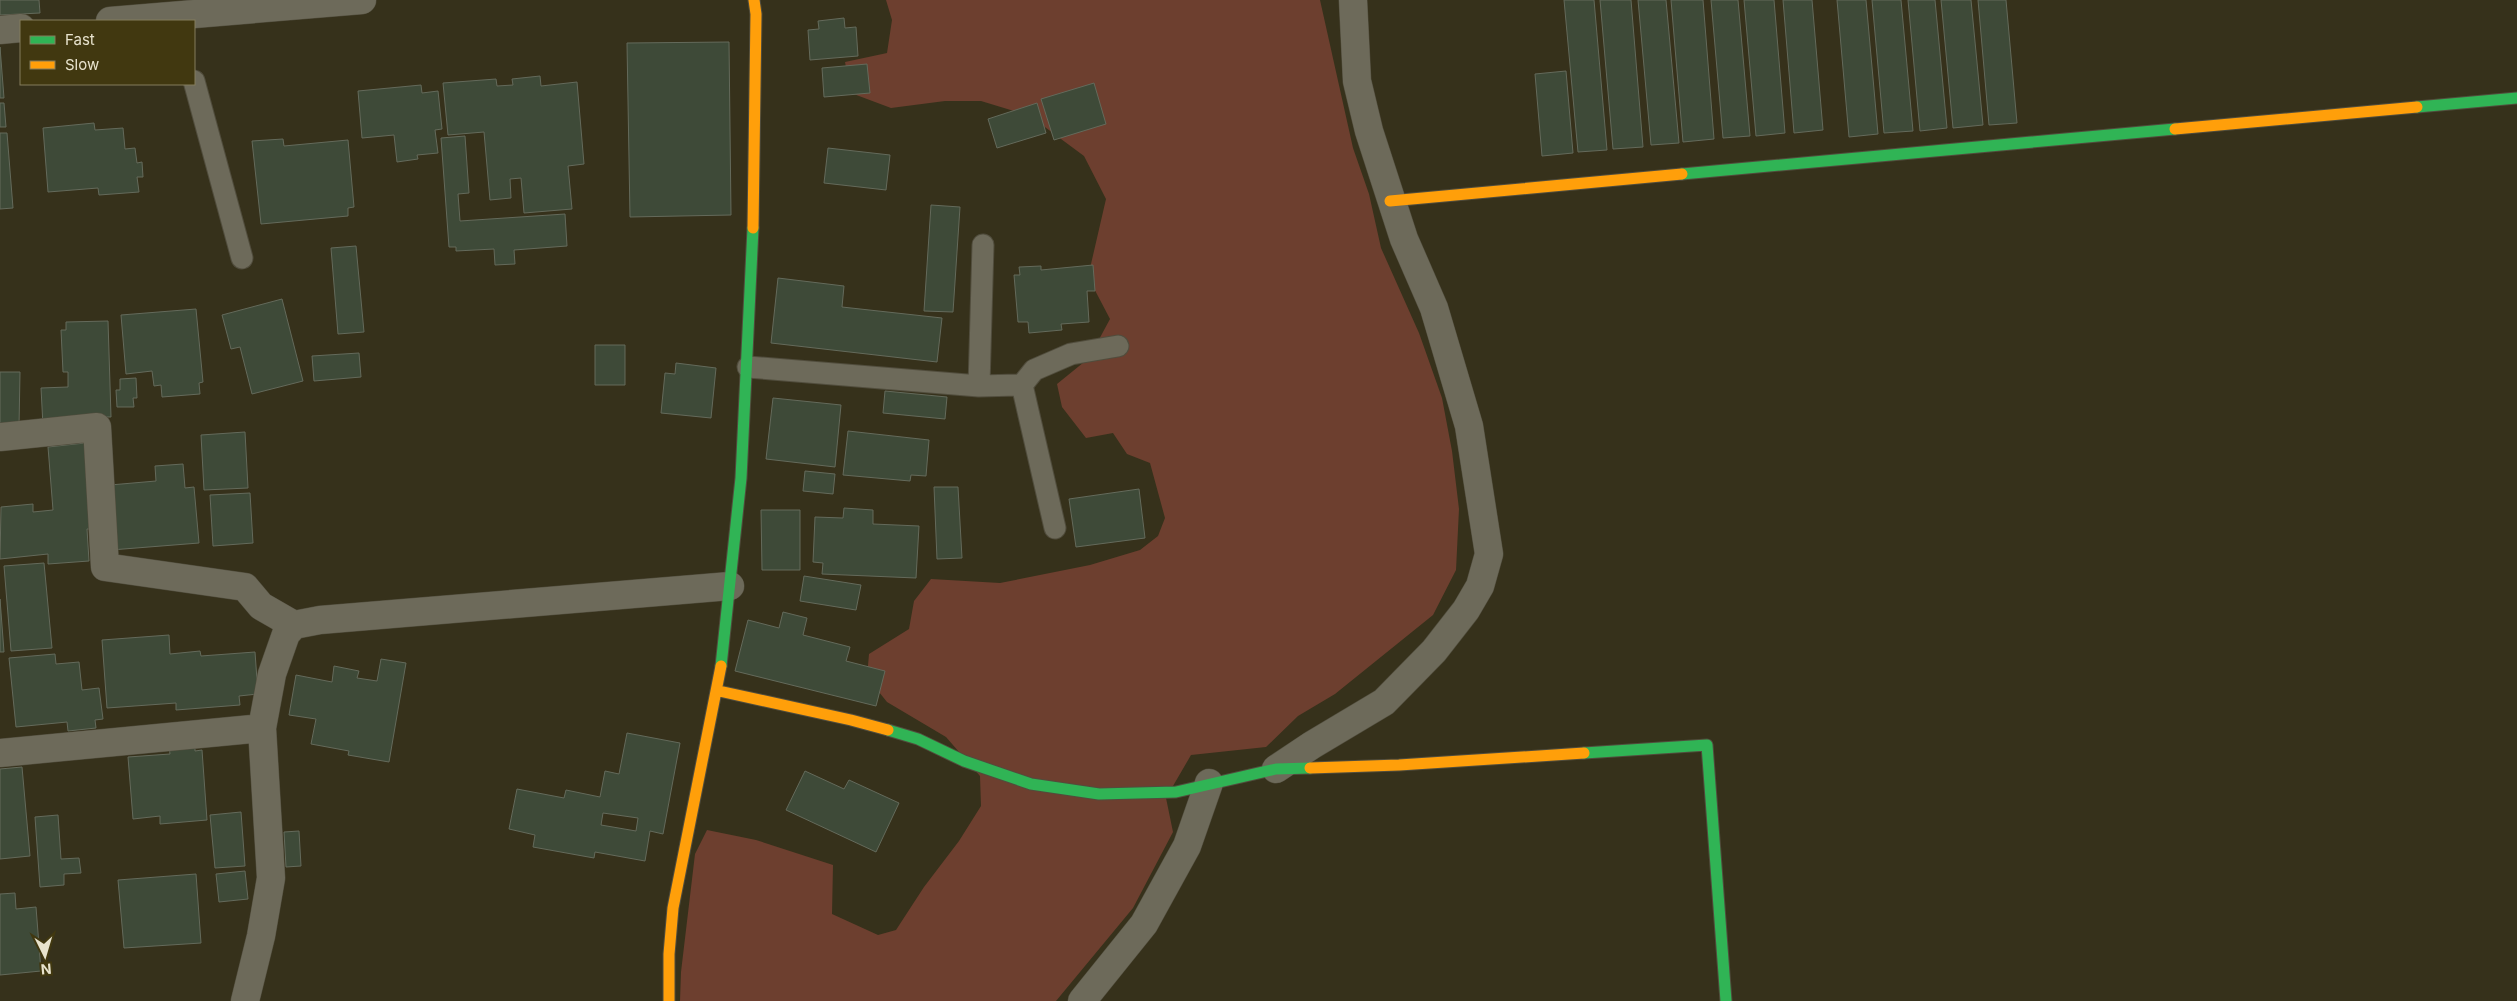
<svg xmlns="http://www.w3.org/2000/svg" width="2517" height="1001" font-family="Inter,sans-serif">
	<rect width="100%" height="100%" fill="#36311b"/>
	<!-- green -->
	<path fill="#6d3f2f" d="M886,0H1320L1353,148L1369,194L1381,248L1419,333L1442,398L1452,451L1459,509L1456,570L1433,615L1335,694L1298,716L1266,747L1191,755L1166,798L1173,832L1133,908L1056,1001H680L681,972L695,854L707,830L756,840L833,865L832,914L878,935L896,930L924,887L959,841L981,806L980,776L946,737L887,702L867,677L869,654L909,629L914,601L931,579L1000,583L1090,565L1140,550L1158,536L1165,518L1150,463L1127,454L1113,433L1086,438L1062,407L1057,384L1089,358L1110,319L1088,277L1106,199L1084,156L1030,116L981,101H945L891,108L851,93L845,62L887,53L892,20Z"/>
	<!-- building -->
	<path fill="#3e4a38" stroke="#646a5b" fill-rule="evenodd" d="M0,0H39L40,13L0,15Z
		M1564,0H1594L1607,150L1578,152Z
		M1600,0H1631L1643,147L1613,149Z
		M1638,0H1666L1679,143L1651,145Z
		M1671,0H1703L1714,139L1683,142Z
		M1711,0H1738L1750,136L1723,138Z
		M1744,0H1774L1785,133L1756,136Z
		M1783,0H1812L1823,130L1794,133Z
		M1837,0H1866L1878,134L1849,137Z
		M1872,0H1901L1913,131L1884,133Z
		M1908,0H1935L1947,128L1920,131Z
		M1941,0H1971L1983,125L1953,128Z
		M1978,0H2006L2017,123L1989,125Z
		M844,18L845,28L856,27L858,56L810,60L808,30L819,29L818,21Z
		M729,42L731,215L630,217L627,43Z
		M0,47L4,98H0Z
		M867,64L870,93L824,97L822,68Z
		M1566,71L1573,153L1542,156L1535,74Z
		M540,76L541,86L577,82L584,164L568,166L572,209L524,213L521,178L510,179L511,198L490,200L484,132L448,135L443,83L496,79L497,86L513,85L512,79Z
		M1094,83L1106,124L1054,140L1041,99Z
		M421,85L422,93L438,91L442,129L435,130L438,153L417,155L418,159L397,162L394,135L362,138L358,91Z
		M0,103H4L6,127H0Z
		M1037,103L1046,133L997,148L988,119Z
		M94,123L95,130L123,128L125,149L135,148L137,163L142,162L143,177H137L139,192L99,195L98,188L48,192L43,128Z
		M0,133H7L13,208L0,209Z
		M465,136L469,193L458,194L460,221L565,214L567,246L514,250L515,264L495,265L494,249L456,251V247H449L441,138Z
		M283,139L284,146L348,140L354,207L348,208V216L261,224L252,141Z
		M828,148L890,155L886,190L824,183Z
		M931,205L960,207L953,312L924,311Z
		M356,246L364,332L338,334L331,248Z
		M1093,265L1095,291H1087L1089,322L1061,324L1062,330L1029,333L1028,322H1018L1014,275H1020L1019,267L1041,266V270Z
		M778,278L844,286L842,307L942,318L937,362L771,343Z
		M282,299L303,381L252,394L240,347L231,349L222,315Z
		M196,309L203,382L199,383L200,394L162,397L161,385L154,386L152,371L126,374L121,315Z
		M108,321L111,417H90L43,426L41,388L68,387V372H63L61,330H66V322Z
		M595,345H625V385H595Z
		M359,353L361,377L314,381L312,356Z
		M676,363L716,368L711,418L661,413L665,373L675,374Z
		M0,372H20L19,427H0Z
		M136,378L137,398H133L134,407H117L116,390H120V379Z
		M885,391L947,397L945,419L883,413Z
		M773,398L841,405L835,467L766,459Z
		M848,431L929,440L926,476L911,475L910,481L843,475Z
		M245,432L248,488L204,490L201,435Z
		M85,443L92,529H87L89,561L48,564V554L0,559L1,507L33,504V512L53,510L48,447Z
		M183,464L185,488L194,487L199,543L111,550L110,485L156,481L155,466Z
		M805,471L835,474L833,494L803,491Z
		M934,487H958L962,558L937,559Z
		M1139,489L1145,538L1076,547L1069,499Z
		M250,493L253,543L213,546L210,495Z
		M844,508L873,510V524L919,526L916,578L822,574L823,563L813,562L815,517L843,518Z
		M761,510H800V570H762Z
		M44,563L52,648L11,651L4,566Z
		M804,576L861,585L856,610L800,601Z
		M0,599L4,652H0Z
		M783,612L807,618L803,635L850,647L846,661L885,671L876,706L735,671L748,620L779,628Z
		M169,635L170,654L200,651L201,656L255,652L258,694L239,696L240,705L176,710V703L107,708L102,640Z
		M55,654L56,664L79,662L82,690L99,688L103,719L95,720L96,728L68,731L67,722L16,727L9,658Z
		M381,659L406,663L389,762L348,755L349,751L311,744L316,719L289,715L296,675L332,682L334,666L359,671L357,678L377,681Z
		M627,733L680,743L663,834L650,831L645,861L595,852L594,858L533,847L535,835L509,829L517,789L564,798L566,790L600,797L605,771L619,774ZM603,813L638,818L636,831L601,825Z
		M195,744V751L202,750L207,820L160,824V816L133,819L128,757L170,754L169,746Z
		M22,767L30,856L0,859V769Z
		M805,771L844,789L849,780L899,803L876,852L786,810Z
		M241,812L245,866L215,868L210,815Z
		M58,815L61,859L79,858L81,873L64,874V885L40,887L35,817Z
		M299,831L301,866L286,867L284,832Z
		M245,871L248,899L219,902L216,874Z
		M196,874L201,943L124,948L118,880Z
		M15,893L16,909L36,907L41,971L0,975V894Z"/>
	<g fill="none" stroke-linecap="round" stroke-linejoin="round">
		<!-- lane casing -->
		<g stroke="#514d3d" stroke-width="23">
			<path id="lane" d="M194,81L242,258
				M748,367L979,386L1022,385L1055,528
				M1022,385L1034,370L1071,354L1118,346
				M979,386L983,245"/>
		</g>
		<!-- street casing -->
		<g stroke="#514d3d" stroke-width="29">
			<path id="street" d="M110,21L362,0
				M0,30L21,28
				M0,437L97,427L105,567L245,587L261,606L294,625
				M0,753L262,728
				M1276,769L1312,745L1384,702L1434,651L1466,610L1480,586L1489,554L1469,426L1434,308L1404,239L1369,131L1357,81L1353,0
				M245,1001L261,936L271,878L262,728L272,674L286,634L294,625L320,620L730,586
				M1082,1001L1144,924L1187,846L1209,783"/>
		</g>
		<!-- fast casing -->
		<g stroke="#514d3d" stroke-width="13">
			<path id="fast" d="M2417,107L2517,98
				M1682,174L2175,129
				M721,666L741,478L753,228
				M888,730L918,739L964,761L1031,784L1099,794L1176,792L1276,769L1310,768
				M1584,753L1707,745L1726,1001"/>
		</g>
		<!-- slow casing -->
		<g stroke="#514d3d" stroke-width="13">
			<path id="slow" d="M2175,129L2417,107
				M1390,201L1682,174
				M753,228L756,14L754,0
				M719,691L851,720L888,730
				M1310,768L1399,765L1584,753
				M669,1001V954L673,908L721,666"/>
		</g>
		<!-- lane -->
		<use href="#lane" stroke="#6d6a5a" stroke-width="21"/>
		<!-- street -->
		<use href="#street" stroke="#6d6a5a" stroke-width="28"/>
		<!-- fast -->
		<use href="#fast" stroke="#30b455" stroke-width="11"/>
		<!-- slow -->
		<use href="#slow" stroke="#ff9f0a" stroke-width="11"/>
	</g>
	<!-- legend -->
	<rect x="20" y="20" width="175" height="65" fill="#413810" stroke="#847c5c"/>
	<rect x="30" y="36" width="25" height="8" fill="#30b455" stroke="#847c5c"/>
	<text x="65" y="45" font-size="15" fill="#e8e3cd">Fast</text>
	<rect x="30" y="61" width="25" height="8" fill="#ff9f0a" stroke="#847c5c"/>
	<text x="65" y="70" font-size="15" fill="#e8e3cd">Slow</text>
	<!-- north arrow -->
	<g transform="translate(45 956) rotate(175)" stroke="#413810" stroke-width="4" paint-order="stroke">
	<path d="M0-4L9 19L0 12L-9 19Z" fill="#e8e3cd"/>
	<text y="-8" font-size="14" font-weight="bold" text-anchor="middle" fill="#e8e3cd">N</text>
	</g>
</svg>
